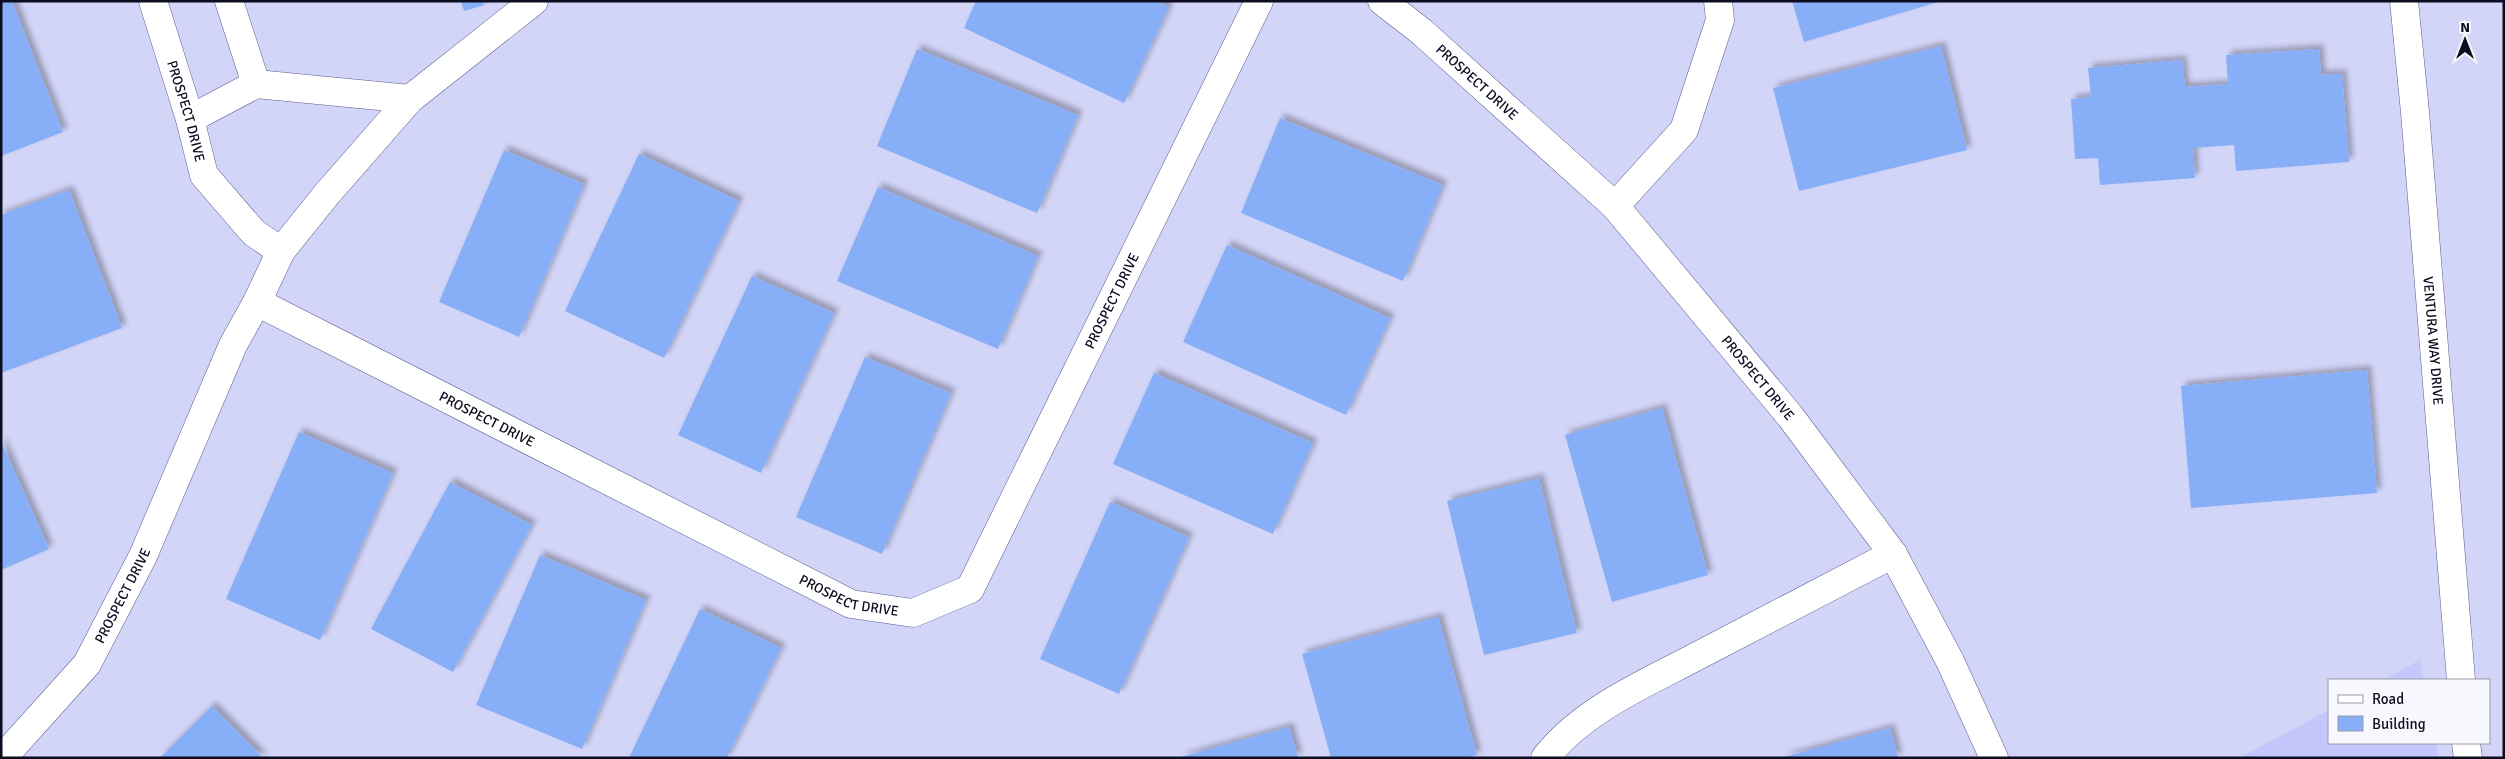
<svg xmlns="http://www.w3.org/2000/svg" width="2505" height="759" font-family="Signika,sans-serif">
	<defs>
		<filter id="shadow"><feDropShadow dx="4.5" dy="-4.5" stdDeviation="2.5" flood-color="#0004"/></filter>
	</defs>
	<rect width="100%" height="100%" fill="#d2d4f8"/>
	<!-- built -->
	<path fill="#c4c7fb" d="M2420,660L2424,680H2383Z
		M2329,710V743H2436L2438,758H2239Z"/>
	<!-- building -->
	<path fill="#87aff8" filter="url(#shadow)" d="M1,1H12L63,132L1,156Z
		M461,1H483L484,5L464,11Z
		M976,1H1156L1169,7L1124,103L964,28Z
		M1792,1H1938V2L1804,42Z
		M1941,46L1967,150L1799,191L1773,88Z
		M917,49L1078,115L1037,213L877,146Z
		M2319,49L2321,75L2342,74L2349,162L2236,171L2234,145L2193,148L2195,178L2100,185L2098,158L2075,159L2071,99L2091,97L2088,68L2182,60L2185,87L2228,84L2226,55Z
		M1280,118L1443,185L1403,281L1241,213Z
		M504,150L584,184L519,337L439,302Z
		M639,154L739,201L664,358L565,311Z
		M878,187L1038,256L998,349L837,281Z
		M69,190L122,328L1,373V215Z
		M1227,245L1390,318L1346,415L1183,342Z
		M752,276L834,313L761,473L678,435Z
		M865,357L951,393L882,554L796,517Z
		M2367,370L2377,493L2191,508L2181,386Z
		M1154,373L1313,443L1273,534L1113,464Z
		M1662,408L1708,575L1612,602L1565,435Z
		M299,432L393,473L320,640L226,599Z
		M1,441L49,549L1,570Z
		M1539,478L1577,633L1484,655L1447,501Z
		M450,482L532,525L453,672L371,629Z
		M1110,502L1189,537L1119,694L1040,659Z
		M540,555L646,600L582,749L476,705Z
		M700,609L781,648L727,758H629Z
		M1438,617L1477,755L1466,758H1331L1302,654Z
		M212,706L263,758H160Z
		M1289,727L1298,758H1181V757Z
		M1890,728L1898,758H1784V757Z"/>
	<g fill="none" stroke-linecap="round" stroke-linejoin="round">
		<!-- minor casing -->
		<g stroke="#5c5d90" stroke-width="29">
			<g id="minor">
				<path id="s1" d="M153,1L190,119L204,175L254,233L281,251"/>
				<path d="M229,1L256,84"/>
				<path id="s2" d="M1382,1L1422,32L1615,206L1790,416L1893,554L1950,661L1994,758"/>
				<path id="s3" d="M2404,1L2415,112L2461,680"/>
				<path d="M256,84L410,99"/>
				<path d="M190,119L256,84"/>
				<path d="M1615,206L1684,130L1720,20L1718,1"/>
				<path id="s4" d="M257,302L851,604L913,613L970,589L1259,1"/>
				<path d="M2466,743L2468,758"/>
				<path id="s5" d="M1,757L7,753L87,664L143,556L233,345L257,302L281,251L326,195L410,99L534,1"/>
				<path d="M1545,758C1584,708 1649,682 1703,653C1766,620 1829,587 1893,554"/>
			</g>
		</g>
		<!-- minor -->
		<use href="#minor" stroke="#fff" stroke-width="28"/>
	</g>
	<g text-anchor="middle" stroke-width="4" stroke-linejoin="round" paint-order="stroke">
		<!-- street labels -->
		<g font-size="14" fill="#0d0c20" stroke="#f7f8fe">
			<text dy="5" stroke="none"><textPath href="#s2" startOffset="125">PROSPECT DRIVE</textPath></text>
			<text dy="5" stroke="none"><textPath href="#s1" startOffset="115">PROSPECT DRIVE</textPath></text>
			<text dy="5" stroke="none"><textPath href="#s4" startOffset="1112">PROSPECT DRIVE</textPath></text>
			<text dy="5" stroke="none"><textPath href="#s3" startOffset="341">VENTURA WAY DRIVE</textPath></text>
			<text dy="5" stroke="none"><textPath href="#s2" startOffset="534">PROSPECT DRIVE</textPath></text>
			<text dy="5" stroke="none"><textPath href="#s4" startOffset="258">PROSPECT DRIVE</textPath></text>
			<text dy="5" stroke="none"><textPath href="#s4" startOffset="662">PROSPECT DRIVE</textPath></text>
			<text dy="5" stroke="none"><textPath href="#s5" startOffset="204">PROSPECT DRIVE</textPath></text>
		</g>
	</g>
	<!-- border -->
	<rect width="2505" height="759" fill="none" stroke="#0d0c20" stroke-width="5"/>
	<!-- legend -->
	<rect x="2328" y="679" width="162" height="65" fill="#f7f8fe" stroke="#999aa5"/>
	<rect x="2338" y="695" width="25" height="8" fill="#ffffff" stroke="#999aa5"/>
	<text x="2372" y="704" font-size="15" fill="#0d0c20">Road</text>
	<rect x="2338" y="716" width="25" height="15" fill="#87aff8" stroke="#999aa5"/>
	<text x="2372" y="729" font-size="15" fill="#0d0c20">Building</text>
	<!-- north arrow -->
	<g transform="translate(2465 40)" stroke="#f7f8fe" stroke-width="4" paint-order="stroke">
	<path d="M0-4L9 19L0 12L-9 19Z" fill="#0d0c20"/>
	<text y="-8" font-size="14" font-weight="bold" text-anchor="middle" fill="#0d0c20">N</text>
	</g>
</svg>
